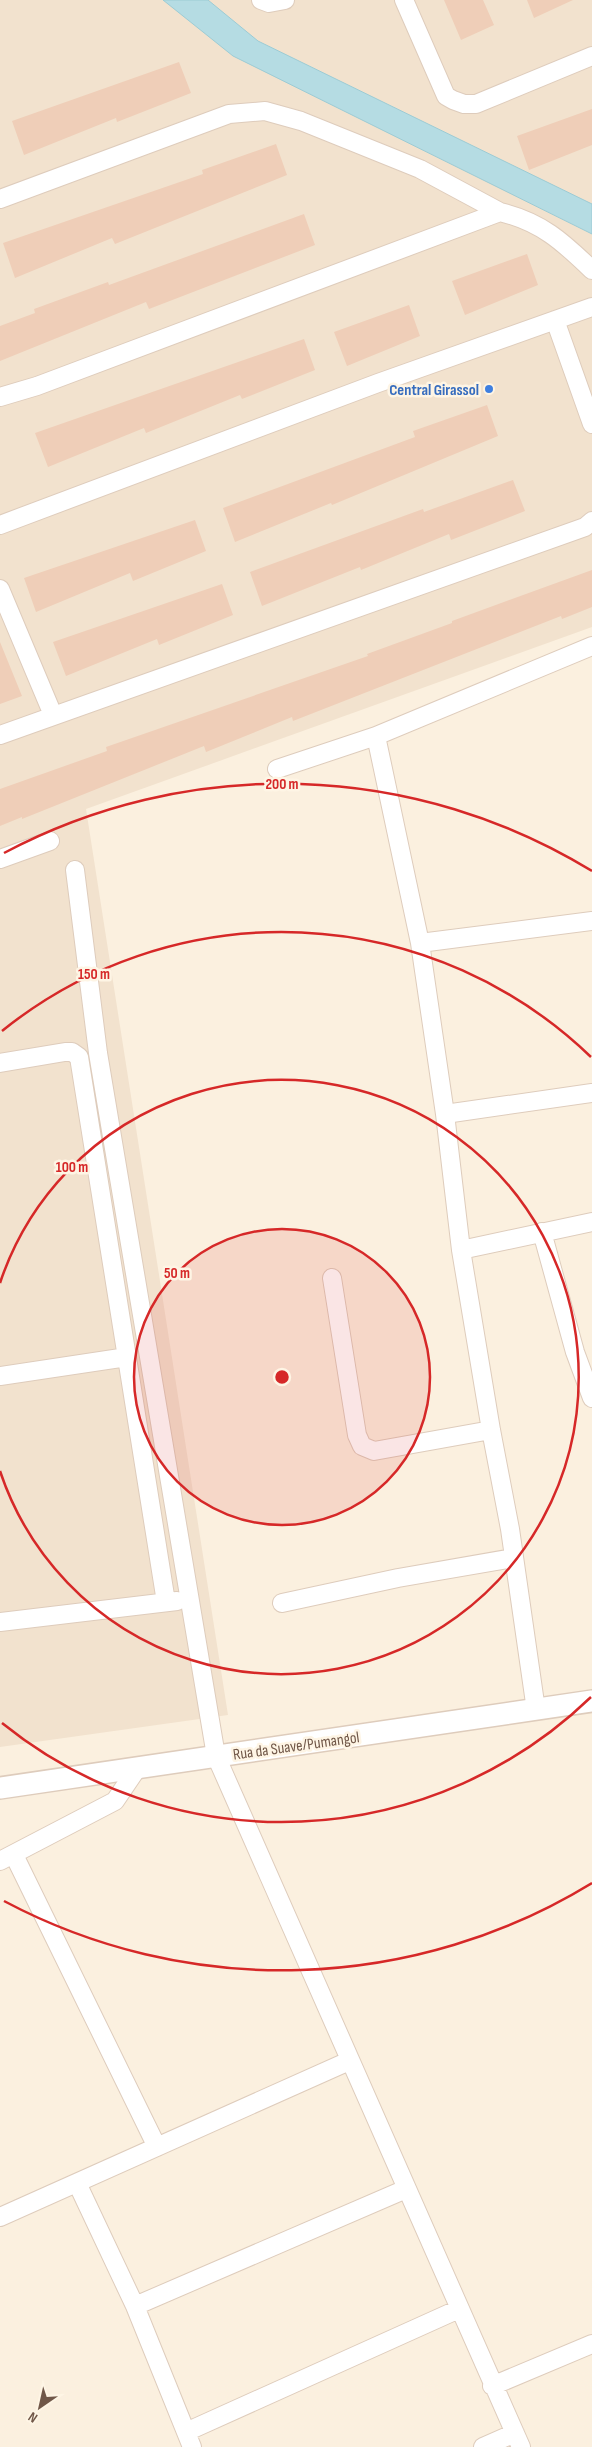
<svg xmlns="http://www.w3.org/2000/svg" width="592" height="2447" font-family="'Sofia Sans Condensed',sans-serif">
	<rect width="100%" height="100%" fill="#fbf0df"/>
	<!-- residential -->
	<path fill="#f2e2ce" d="M0,0H592V627L86,809L228,1715L0,1747Z"/>
	<!-- water -->
	<path fill="#b5dce3" stroke="#9ccbd4" d="M163,0H208L258,41L592,204V234L233,56Z"/>
	<!-- building -->
	<path fill="#efceb8" d="M444,0H483L494,25L461,40Z
		M527,0H573L534,18Z
		M179,62L191,93L117,122L116,118L24,155L12,121Z
		M592,109V145L529,170L517,136Z
		M276,144L287,175L115,244L112,238L15,278L3,243L203,174L202,170Z
		M304,214L315,245L149,309L146,302L0,361V326L35,313L34,309L108,282L109,285Z
		M527,254L538,285L465,315L452,281Z
		M409,305L420,336L347,366L334,332Z
		M304,339L315,370L242,399L240,395L146,433L144,428L48,467L35,433Z
		M487,405L498,436L332,505L331,503L235,542L223,508L415,437L413,431Z
		M513,480L525,511L451,540L449,534L361,570L360,567L262,606L250,572L423,509L424,512Z
		M195,520L206,551L133,581L130,573L36,612L24,578Z
		M592,570V607L562,619L561,616L293,721L292,717L206,752L204,746L22,819V817L0,826V789L107,751L106,747L368,656L367,654L452,623V621Z
		M222,584L233,615L159,645L157,639L66,676L53,642Z
		M0,642L22,696L0,704Z"/>
	<g fill="none" stroke-linecap="round" stroke-linejoin="round">
		<!-- minor casing -->
		<g stroke="#deccbc" stroke-width="20">
			<path id="minor" d="M261,0L269,3L285,0
				M404,0L446,96L453,100L464,104H476L592,56
				M0,199L229,114L265,111L301,121L420,169L500,212
				M555,320L592,424
				M0,397L37,386L500,212C541,222 562,241 592,270
				M0,525L378,383L592,307
				M0,589L53,715
				M0,735L585,527L592,521
				M376,736L420,943L445,1114L461,1250L491,1430L510,1529L536,1710
				M277,769L376,736L592,646
				M0,859L50,841
				M75,870L98,1053L216,1756L521,2447
				M420,943L592,921
				M0,1063L65,1052H72L79,1057L166,1602
				M445,1114L592,1093
				M542,1232L575,1352L592,1398
				M461,1250L592,1222
				M332,1278L357,1435L362,1446L374,1451L491,1430
				M0,1376L127,1357
				M282,1603L398,1578L513,1558
				M0,1622L177,1601
				M14,1855L157,2147
				M0,1861L115,1801L136,1770
				M77,2183L135,2306L192,2447
				M0,2217L349,2061
				M135,2306L406,2189
				M492,2386L592,2344
				M186,2432L459,2309
				M483,2447L515,2433"/>
		</g>
		<!-- tertiary casing -->
		<g stroke="#deccbc" stroke-width="24">
			<path id="tertiary" d="M0,1788L592,1701"/>
		</g>
		<!-- minor -->
		<use href="#minor" stroke="#fff" stroke-width="18"/>
		<!-- tertiary -->
		<use href="#tertiary" stroke="#fff" stroke-width="21"/>
	</g>
	<!-- distance rings -->
	<circle cx="282" cy="1377" r="148" fill="#d62828" fill-opacity=".12"/>
	<g fill="none" stroke="#d62828" stroke-width="2.5">
		<circle cx="282" cy="1377" r="148"/>
		<path d="M0 1283A297 297 0 1 1 0 1471"/>
		<path d="M591 1697A445 445 0 0 1 2 1723M2 1031A445 445 0 0 1 591 1057"/>
		<path d="M592 1883A593 593 0 0 1 4 1901M4 853A593 593 0 0 1 592 871"/>
	</g>
	<!-- markers -->
	<circle fill="#3f7fe0" stroke="#fef5e5" stroke-width="2" cx="489" cy="389" r="5"/>
	<g text-anchor="middle" stroke-width="5" stroke-linejoin="round" paint-order="stroke">
		<!-- shop labels -->
		<g font-size="16" font-weight="bold" fill="#366cbe" stroke="#fef5e5" text-anchor="end">
			<text x="479" y="395">Central Girassol</text>
		</g>
		<!-- street labels -->
		<g font-size="16" fill="#705748" stroke="#fef5e5">
			<text transform="translate(296 1745) rotate(-8)" y="6">Rua da Suave/Pumangol</text>
		</g>
	</g>
	<circle cx="282" cy="1377" r="8" fill="#d62828" stroke="#fef5e5" stroke-width="2.5"/>
	<g font-size="15" text-anchor="middle" font-weight="bold" fill="#d62828" stroke="#fef5e5" stroke-width="5" stroke-linejoin="round" paint-order="stroke">
		<text x="282" y="789">200 m</text>
		<text x="94" y="979">150 m</text>
		<text x="72" y="1172">100 m</text>
		<text x="177" y="1278">50 m</text>
	</g>
	<!-- north arrow -->
	<g transform="translate(40 2407) rotate(214)" stroke="#fef5e5" stroke-width="4" paint-order="stroke">
	<path d="M0-4L9 19L0 12L-9 19Z" fill="#705748"/>
	<text y="-8" font-size="14" font-weight="bold" text-anchor="middle" fill="#705748">N</text>
	</g>
</svg>
